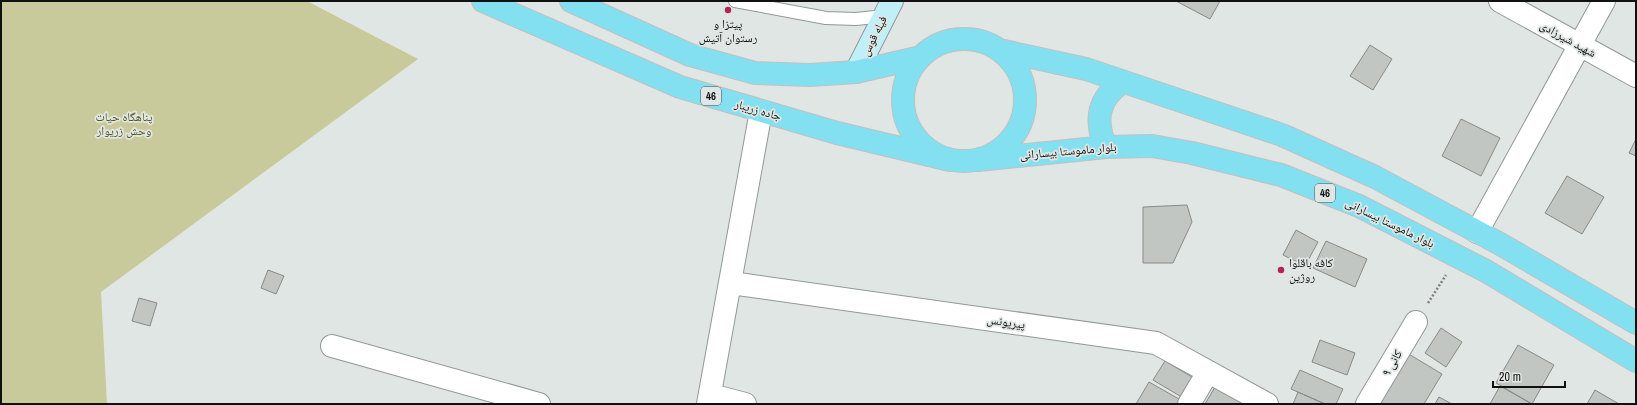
<svg xmlns="http://www.w3.org/2000/svg" width="1637" height="405" font-family="'Archivo Narrow','Noto Naskh Arabic',sans-serif">
	<rect width="100%" height="100%" fill="#e0e6e4"/>
	<!-- green -->
	<path fill="#c8ca9b" d="M1,1H307L418,59L101,292L107,404H1Z"/>
	<!-- building -->
	<path fill="#c2c6c2" stroke="#878b87" d="M1176,1H1220L1210,19Z
		M1370,45L1392,59L1373,90L1350,76Z
		M1461,119L1500,138L1481,176L1442,156Z
		M1636,139V156L1629,153Z
		M1567,176L1604,197L1582,234L1545,213Z
		M1187,205L1192,222L1173,263H1143V207Z
		M1296,230L1318,242L1305,266L1283,255Z
		M1326,241L1367,259L1355,287L1313,268Z
		M268,270L284,276L276,294L261,288Z
		M139,298L157,303L150,326L132,321Z
		M1441,328L1462,342L1446,367L1425,353Z
		M1320,340L1355,353L1347,375L1312,362Z
		M1518,345L1554,365L1532,404L1496,383Z
		M1407,353L1442,374L1424,404H1377Z
		M1165,361L1197,380L1185,399L1153,380Z
		M1300,370L1343,389L1336,404H1325L1291,389Z
		M1149,382L1186,403L1185,404H1136Z
		M1500,386L1532,404H1490Z
		M1215,387L1244,404H1205Z
		M1595,390L1619,404H1587Z
		M1298,392L1325,404H1293Z
		M1439,397L1452,404H1435Z"/>
	<g fill="none" stroke-linecap="round" stroke-linejoin="round">
		<!-- lane casing -->
		<g stroke="#929897" stroke-width="14">
			<path id="lane" d="M735,1L826,18L856,19L885,16"/>
		</g>
		<!-- street casing -->
		<g stroke="#929897" stroke-width="24">
			<path id="street" d="M1500,1L1636,76
				M1477,232L1604,1
				M731,283L1156,343L1267,404
				M332,346L539,404
				M711,395L745,404
				M708,404L761,111
				M1189,404L1208,372
				M1367,404L1416,322"/>
		</g>
		<!-- secondary casing -->
		<g stroke="#929897" stroke-width="24">
			<path id="secondary" d="M856,72L892,1"/>
		</g>
		<!-- primary casing -->
		<g stroke="#c1c1c1" stroke-width="24">
			<path id="primary" d="M483,1L680,87L837,133L950,160
				M571,1L690,55L755,73L810,75L856,72L921,57
				M903 100a61 61 0 1 1 122 0a61 61 0 1 1-122 0Z
				M999,50L1086,69L1282,135L1375,177L1502,245L1636,323
				M1106,147C1094,120 1098,98 1123,82
				M978,160L1106,147L1152,146L1192,153L1281,175L1359,206L1486,271L1636,361"/>
		</g>
		<!-- path -->
		<path stroke="#7a7e7d" stroke-width="2.5" stroke-dasharray="2 2" stroke-linecap="butt" d="M1428,303L1446,275"/>
		<!-- lane -->
		<use href="#lane" stroke="#fff" stroke-width="12"/>
		<!-- street -->
		<use href="#street" stroke="#fff" stroke-width="22"/>
		<!-- secondary -->
		<use href="#secondary" stroke="#c0eff8" stroke-width="22"/>
		<!-- primary -->
		<use href="#primary" stroke="#82e0f1" stroke-width="22"/>
	</g>
	<!-- markers -->
	<g fill="#b32456" stroke="#e0e6e4" stroke-width="1.5">
		<circle cx="728" cy="10" r="4"/>
		<circle cx="1281" cy="270" r="4"/>
	</g>
	<g text-anchor="middle" stroke-width="3.5" stroke-linejoin="round" paint-order="stroke">
		<!-- shield labels -->
		<g fill="#e0e6e4" stroke="#4e5250" stroke-width="1">
			<rect x="701" y="87" width="20" height="18" rx="3"/>
			<rect x="1315" y="184" width="20" height="18" rx="3"/>
		</g>
		<g font-size="11" font-weight="bold" fill="#101211">
			<text x="711" y="100">46</text>
			<text x="1325" y="197">46</text>
		</g>
		<!-- poi labels -->
		<g font-size="12" fill="#101211" stroke="#e0e6e4">
			<text x="728" y="28">پیتزا و<tspan x="728" dy="14">رستوان آتیش</tspan></text>
			<text x="1289" y="267" text-anchor="start">کافه باقلوا<tspan x="1289" dy="14">روژین</tspan></text>
		</g>
		<!-- street labels -->
		<g font-size="12" fill="#101211" stroke="#e0e6e4">
			<text transform="translate(874 36) rotate(-63)" y="4">فیله قوس</text>
			<text transform="translate(1568 39) rotate(29)" y="4">شهید شیرزادی</text>
			<text transform="translate(758 110) rotate(16)" y="4">جاده زریبار</text>
			<text transform="translate(1068 151) rotate(-5)" y="4">بلوار ماموستا بیسارانی</text>
			<text transform="translate(1390 223) rotate(26)" y="4">بلوار ماموستا بیسارانی</text>
			<text transform="translate(1006 322) rotate(8)" y="4">پیریونس</text>
			<text transform="translate(1392 363) rotate(-60)" y="4">کانی ۹</text>
		</g>
		<!-- park labels -->
		<g font-size="12" fill="#545519" stroke="#e0e6e4">
			<text x="124" y="121">پناهگاه حیات<tspan x="124" dy="14">وحش زریوار</tspan></text>
		</g>
	</g>
	<!-- border -->
	<rect width="1637" height="405" fill="none" stroke="#101211" stroke-width="4"/>
	<!-- scale -->
	<path d="M1493 381v6h72v-6" fill="none" stroke="#101211" stroke-width="2"/>
	<text x="1499" y="381" font-size="12" fill="#101211" stroke="#e0e6e4" stroke-width="3" paint-order="stroke">20 m</text>
</svg>
